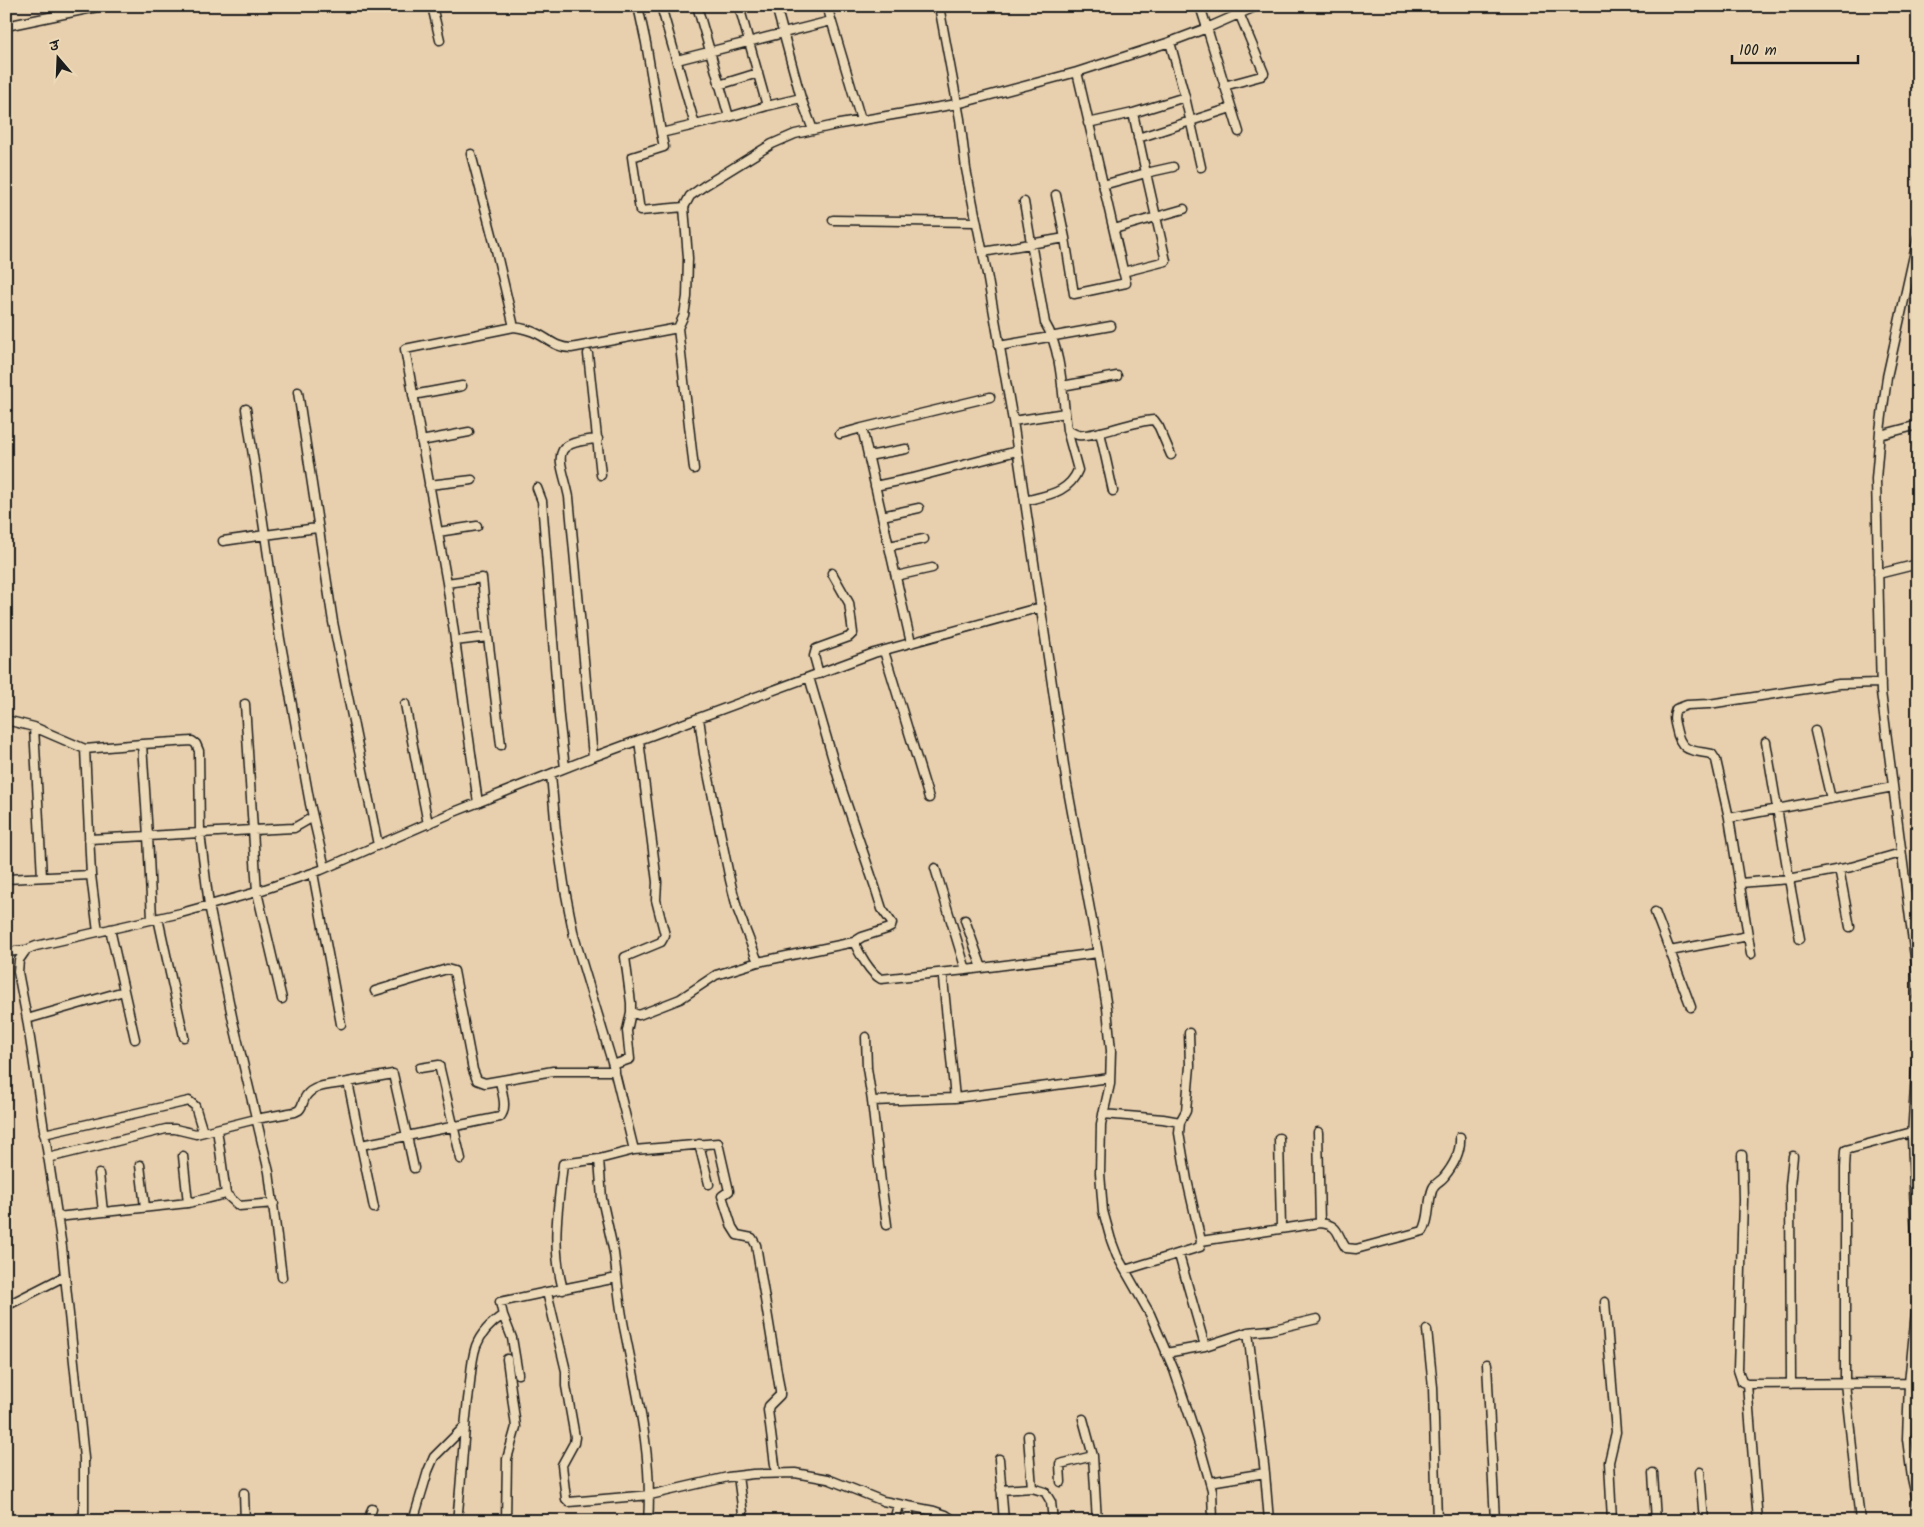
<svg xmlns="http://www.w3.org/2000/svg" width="1924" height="1527" font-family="Kalam,'Playpen Sans Deva',sans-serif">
	<rect width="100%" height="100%" fill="#e8d0ae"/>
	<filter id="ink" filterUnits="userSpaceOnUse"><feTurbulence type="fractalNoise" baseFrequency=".02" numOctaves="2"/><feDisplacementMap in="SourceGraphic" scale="10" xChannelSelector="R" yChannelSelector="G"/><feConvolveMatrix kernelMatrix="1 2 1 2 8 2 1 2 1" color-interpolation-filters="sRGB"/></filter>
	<g filter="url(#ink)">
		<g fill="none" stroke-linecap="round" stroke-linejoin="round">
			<!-- minor casing -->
			<g stroke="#1c1c1c" stroke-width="11">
				<path id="minor" d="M432,6L440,40
					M638,6L646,43L661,133
					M661,6L695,125
					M827,6L861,120
					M939,6L960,119L966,169L987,274L1013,421L1067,785L1098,953L1107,1008L1111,1051L1110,1084L1101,1124L1100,1173L1103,1211L1111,1240L1117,1256L1150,1314L1174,1370L1200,1447L1212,1490L1213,1521
					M6,26L102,6
					M1170,42L1207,28L1200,6
					M677,60L831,21
					M1077,72L1170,42L1185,97L1133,113L1146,173L1173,167
					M719,85L758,73
					M1224,86L1261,76L1264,73L1239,13
					M1185,97L1201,167
					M801,98L813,130
					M767,106L801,98L776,6
					M729,117L767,106L739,6
					M1088,123L1133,113
					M1239,132L1207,28L1257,6
					M1138,138L1231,108
					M471,154L495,246L514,327C522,328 530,330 538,334C550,340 557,348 571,348L678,328
					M1103,185L1146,173L1156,217L1184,209
					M1024,202L1045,323C1060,347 1062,385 1065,413
					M684,207L640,211L632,157L664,147L661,133L729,117L697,6
					M833,220L976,222
					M1114,229L1156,217L1166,261L1123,272
					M1918,237L1887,377L1880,431L1876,479L1881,692L1916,965L1918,998
					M983,252L1065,238L1056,195
					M999,346L1111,326
					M588,354L601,475
					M1062,386L1117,376
					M298,392L333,622L378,845
					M413,395L462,386
					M246,409L265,535L317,528
					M1013,421L1065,413L1067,430L1078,470C1069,493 1047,495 1025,501
					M1067,430C1070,431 1074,434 1078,435C1098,437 1130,421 1154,420L1159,427L1171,455
					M1100,432L1113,491
					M840,434L862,428
					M1880,435L1918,425
					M421,441L469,432
					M868,456L906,449
					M694,469L678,328L684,315L687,297L688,258L684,207L690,196L704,186L772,144L795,134L840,124L957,104L1077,72L1126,283L1074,294L1065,238
					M429,485L472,480
					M875,486L913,478L1017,451
					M537,488L542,501L559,717L565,768
					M882,516L919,508
					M438,532L477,526
					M223,541L265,535L280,639L310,804L325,868
					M889,546L924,539
					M1878,574L1918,564
					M896,576L932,568
					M447,583L482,578L488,637L455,641
					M488,637L501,745
					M911,643L862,428L990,397
					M884,651L929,798
					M819,674L814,656L816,649L849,637L853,633L849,603L832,573
					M809,677L841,787L875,887L882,909L892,923L891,927L887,929L862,937L854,942
					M245,704L253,830L294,828L313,817
					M405,704L428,824
					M699,718L704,754L730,880L737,908L758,962L854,942C859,953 870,973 881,979L966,970L1098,953
					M6,720L34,727L42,877
					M34,727L85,749L91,875
					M1815,731L1831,799
					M1766,742L1789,879L1851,867L1901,853
					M142,744L192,741L196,744L199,751L200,833L148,836L152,919
					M85,749L142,744L148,836L89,839
					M593,757L569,497C561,458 546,443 598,439
					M551,774L556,831L565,890L574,936L613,1065L634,1150L718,1143L729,1191L722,1196L732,1227L737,1235L752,1238L756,1245L780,1390V1395L769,1406L768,1410L776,1473
					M478,803L447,583L405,349L514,327
					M1729,818L1716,760L1712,754C1691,750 1681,753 1676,728C1674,720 1673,716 1676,709L1687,705L1709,704L1839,684L1881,683
					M935,868L966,970
					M1839,869L1850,927
					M313,873L341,1024
					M6,879L91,875L98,932
					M1740,883L1789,879L1800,939
					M1655,912L1670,951
					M158,918L184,1037
					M965,920L982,968
					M110,929L135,1039
					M6,952L26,950
					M1751,954L1729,818L1893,787
					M943,979L955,1098
					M375,991L447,969L454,971L473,1070L477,1080L485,1083L553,1071H615
					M282,999L257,892L253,830L200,833L209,905L233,1021L269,1172L282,1277
					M1691,1007L1670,951L1748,936
					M631,1012V1003L625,957L661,942L665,935L656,900L657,882L639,740
					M27,1019L124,991
					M866,1037L867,1068L872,1101
					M1918,1038L1912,1137L1918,1291L1909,1383L1907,1439L1912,1478L1918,1505
					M613,1065L630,1059L627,1031L631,1012L639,1015L680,999L716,975L758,962
					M420,1068L439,1065L461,1159
					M348,1082L393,1074L407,1136L361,1145
					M1103,1114L1163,1119L1180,1122
					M44,1134L189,1101L195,1106L203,1132
					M1279,1138L1281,1228
					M699,1144L709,1184
					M1742,1155L1743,1200L1738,1370L1742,1382L1747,1384L1909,1383
					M183,1156L188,1203
					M48,1158L166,1129H175L196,1134L256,1119L295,1112L299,1110C303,1106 303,1100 306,1096C314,1084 335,1085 348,1082L374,1208
					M599,1159L634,1150
					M140,1165L145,1207
					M414,1168L407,1136L500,1117C508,1108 502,1093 500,1081
					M99,1174L103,1212
					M226,1194L239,1206L274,1203
					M57,1217L188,1203L226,1194L217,1129
					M1320,1223C1340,1225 1336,1234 1346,1248L1356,1249L1423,1231C1431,1218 1427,1202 1433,1188C1435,1183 1441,1181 1444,1177C1453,1166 1461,1151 1460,1137
					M887,1225L881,1182L872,1101L955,1098L1110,1078
					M1201,1241L1320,1223L1318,1132
					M1179,1255L1205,1346
					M1125,1270L1200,1247L1201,1241L1187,1180L1179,1133L1180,1122L1186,1111L1190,1066L1189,1033
					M563,1290C551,1244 558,1209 563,1164L599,1159L602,1199L614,1253L617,1278
					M1605,1302L1616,1432L1609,1462L1612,1521
					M6,1306L65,1276
					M503,1315L512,1338L518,1374
					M1427,1330L1433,1387L1437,1521
					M1248,1332L1265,1473L1269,1521
					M1166,1353L1205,1346L1248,1332L1270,1330L1317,1319
					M1487,1364L1495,1521
					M1747,1384L1758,1521
					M1791,1384L1790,1186L1793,1156
					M1083,1419L1093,1456L1097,1521
					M1028,1436L1032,1488
					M999,1459L1004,1521
					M1700,1472L1704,1521
					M1653,1473L1656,1521
					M738,1476L744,1521
					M1061,1482L1060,1464L1093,1456
					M1210,1482L1265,1473
					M1001,1490L1032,1488L1045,1492L1051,1502L1053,1521
					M244,1493L245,1521
					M907,1506L911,1521
					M72,1521L84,1516
					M84,1521V1458L62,1247L27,1019L18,972L19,960L26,950L36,946L181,913L253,893L321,870L454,812L593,757L874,653L1041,607
					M368,1521L372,1509
					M413,1521L428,1471L434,1457L464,1427
					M457,1521C462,1478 463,1434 469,1392C471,1376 471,1361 476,1346C481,1333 491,1323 503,1315L500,1302L547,1292
					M506,1521L507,1459L516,1427L507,1359
					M648,1521C653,1456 637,1394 625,1332C621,1314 619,1296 617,1278L547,1292L566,1371V1386L575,1437L574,1443L562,1465L566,1499L569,1502L650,1495L728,1477L753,1474L795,1473L828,1479L883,1501L934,1511L946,1515L955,1521
					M894,1521L898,1505
					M1860,1521L1845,1383V1167L1846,1150L1912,1132"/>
			</g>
			<!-- minor -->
			<use href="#minor" stroke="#ecd9b7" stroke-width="8"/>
		</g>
	</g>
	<!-- margin -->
	<rect width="1924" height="1527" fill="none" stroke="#ecd9b7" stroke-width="25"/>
	<rect x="12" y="12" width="1899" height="1502" fill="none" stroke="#1c1c1c" stroke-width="2" filter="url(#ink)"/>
	<!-- north arrow -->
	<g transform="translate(58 58) rotate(341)" stroke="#ecd9b7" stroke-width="4" paint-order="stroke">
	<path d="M0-4L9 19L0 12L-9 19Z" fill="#1c1c1c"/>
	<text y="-8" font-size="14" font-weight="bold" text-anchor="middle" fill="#1c1c1c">उ</text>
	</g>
	<!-- scale -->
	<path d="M1732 55v8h126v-8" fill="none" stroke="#1c1c1c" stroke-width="2.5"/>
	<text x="1739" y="55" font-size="15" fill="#1c1c1c" stroke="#ecd9b7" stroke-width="4" paint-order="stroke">100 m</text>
</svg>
